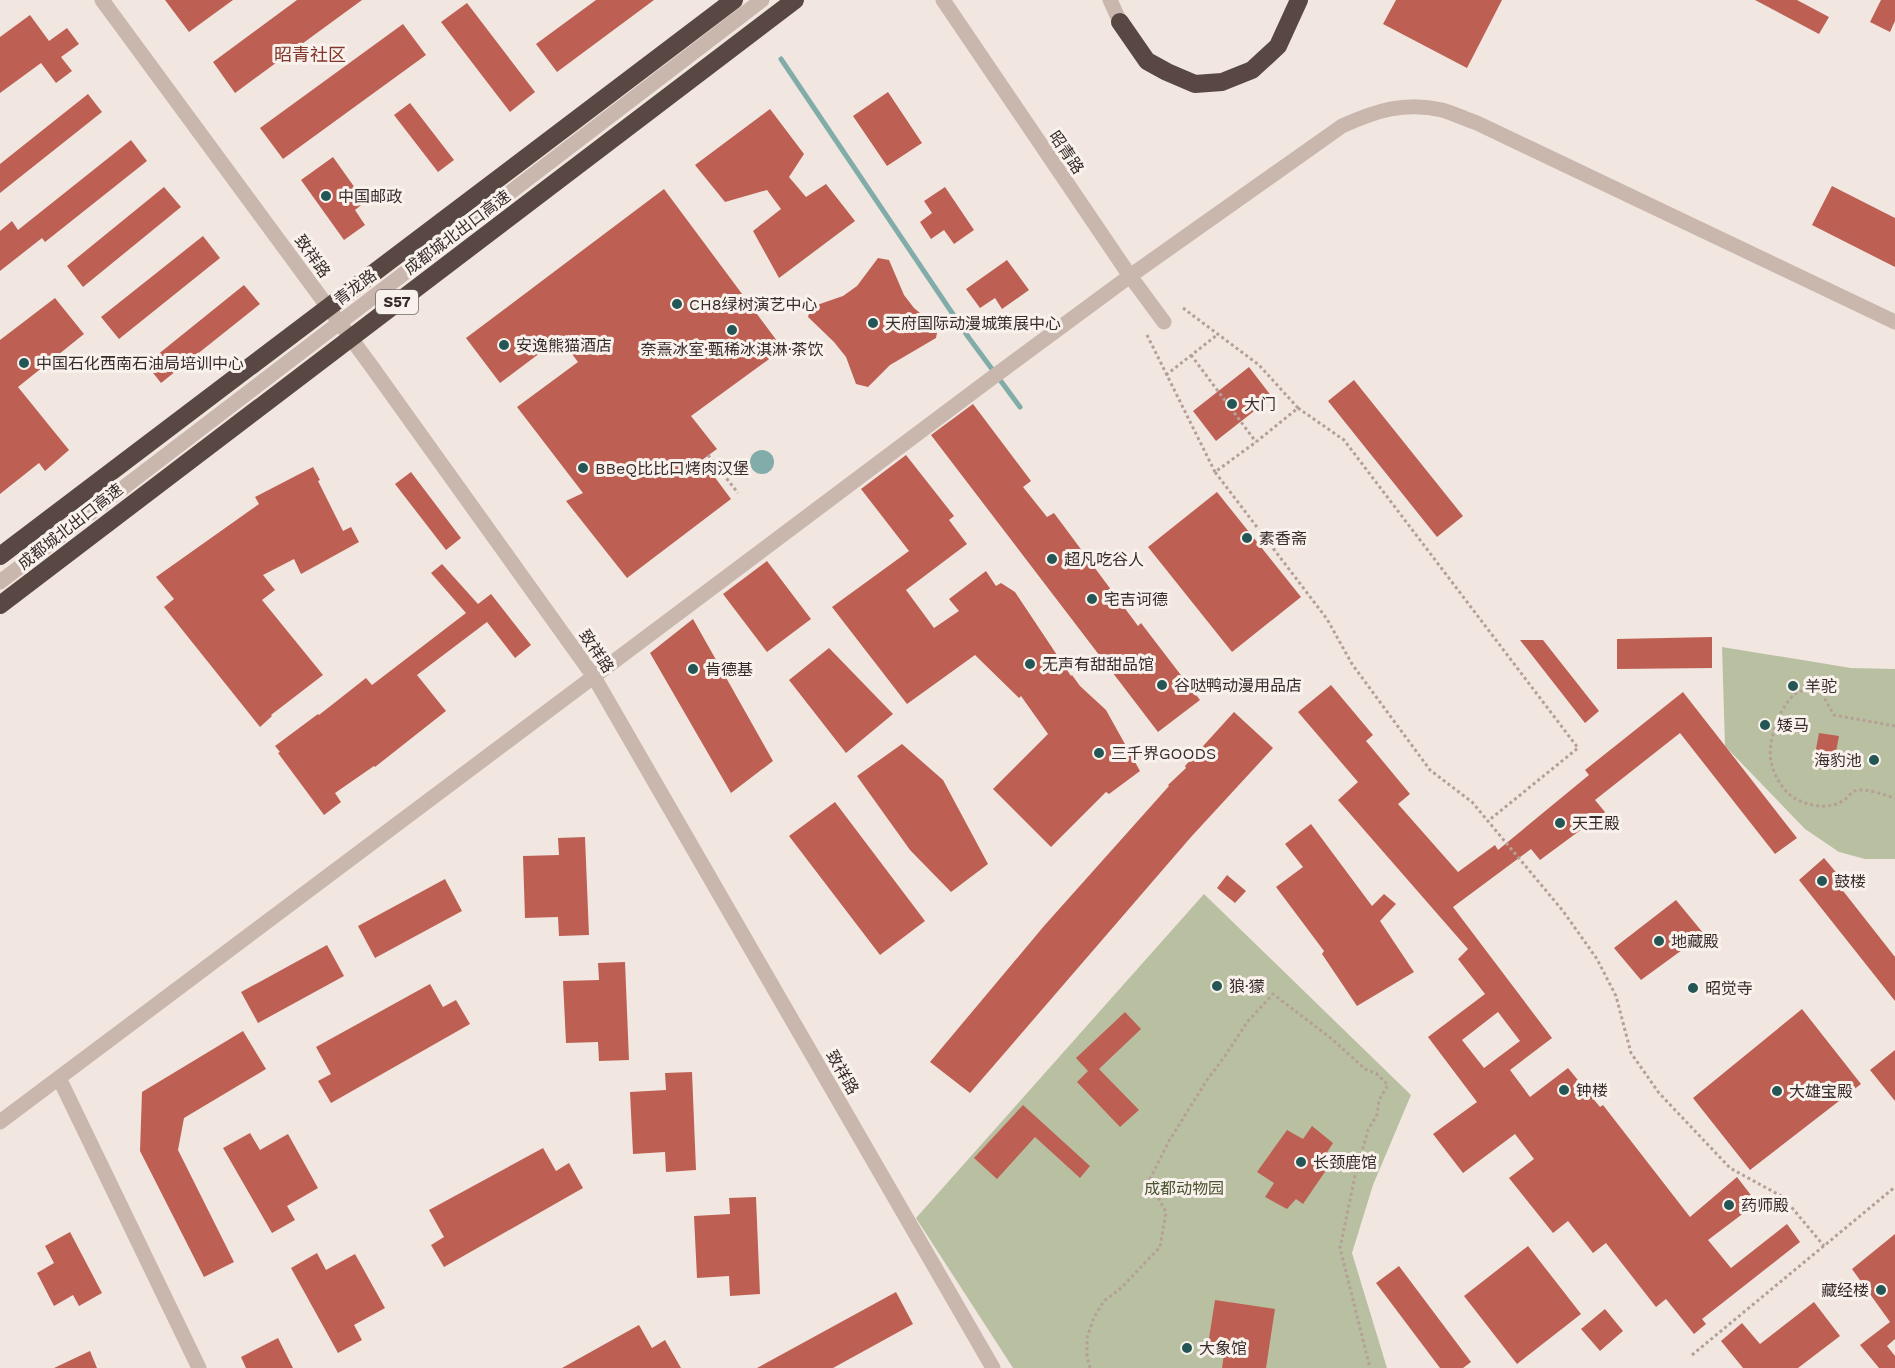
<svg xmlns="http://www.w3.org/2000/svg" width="1895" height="1368" font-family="'Work Sans','Noto Sans SC',sans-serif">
	<rect width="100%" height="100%" fill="#f1e7e0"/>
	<!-- green -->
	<path fill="#b9c0a1" d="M1722,647L1851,668L1895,669V859H1865L1839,852L1805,829L1725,746Z
		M1204,894L1411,1095L1373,1185L1352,1253L1387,1368H1013L916,1218Z"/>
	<!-- water -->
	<path fill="#81aca9" d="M750 462a12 12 0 1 1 24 0a12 12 0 1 1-24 0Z"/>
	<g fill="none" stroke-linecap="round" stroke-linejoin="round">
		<!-- stream -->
		<path stroke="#81aca9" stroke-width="5" d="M781,59L969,338L1020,407"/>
	</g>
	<!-- building -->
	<path fill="#bd6053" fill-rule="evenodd" d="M165,0H233L189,32Z
		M297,0H362L235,93L213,62Z
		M596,0H654L557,72L536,44Z
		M1396,0H1502L1467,68L1383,24Z
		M1755,0H1797L1829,17L1819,34Z
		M1881,0H1895V21L1890,32L1870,22Z
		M467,3L535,92L510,112L441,22Z
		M30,15L49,41L67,28L79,44L61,57L72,71L56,83L41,63L0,93V37Z
		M403,24L426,55L283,159L260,128Z
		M888,92L922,143L887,166L853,116Z
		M88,94L102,112L0,193V164Z
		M410,103L454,160L438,172L394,115Z
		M770,109L804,154L789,177L806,197L826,184L855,221L779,278L753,231L781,209L767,190L725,202L695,165Z
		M131,140L147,161L45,242L42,238L0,271V231L12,221L18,230Z
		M333,157L365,202L355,210L365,225L344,240L301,180Z
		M1832,186L1895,218V267L1812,225Z
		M164,187L181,207L83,287L67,266Z
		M945,187L974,230L954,244L944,230L931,239L920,222L932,213L924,201Z
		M664,189L783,349L691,416L717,449L702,460L731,499L627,578L566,501L583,493L517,407L578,362L560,338L500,383L466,338Z
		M203,236L220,258L119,339L101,317Z
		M878,258L889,260L904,295L914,308L938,328L936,338L890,365L868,387L856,384L846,357L834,342L808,317L811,307L843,296L857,286Z
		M1007,260L1029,290L1002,309L995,298L980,308L966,289Z
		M244,285L260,304L161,383L146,364Z
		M55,298L84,334L18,387L69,450L45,471L39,463L0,494V340Z
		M1249,367L1272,397L1216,441L1193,411Z
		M1354,380L1463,516L1437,537L1328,401Z
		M973,404L1031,481L1023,487L1047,517L1054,513L1138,626L1141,623L1200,700L1158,732L931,435Z
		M906,455L954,516L949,520L967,544L906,590L934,628L959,611L949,599L986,571L996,586L1001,583L1015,592L1071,676L1072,675L1080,686L1106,710L1140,771L1109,794L1106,792L1051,847L993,789L1048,734L1021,696L1019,698L975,655L907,704L832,607L909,551L861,489Z
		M313,467L320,480L318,481L343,531L351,527L359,542L301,574L294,559L263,575L275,590L262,600L323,675L271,715L272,716L260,727L164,607L174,599L156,577L259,504L255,497Z
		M411,472L461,538L446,550L395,484Z
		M1217,492L1301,597L1232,652L1148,547Z
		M767,561L811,619L767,652L723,594Z
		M442,564L478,604L491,594L531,645L515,658L487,622L417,675L446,711L375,767L374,766L335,793L341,802L324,815L278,753L280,752L275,746L318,714L319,715L366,678L372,685L466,613L431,573Z
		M693,619L773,761L731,793L650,653Z
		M1712,637V668L1617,669V639Z
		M1520,640H1543L1599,711L1585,723Z
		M829,648L893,714L846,753L789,680Z
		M1331,685L1373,735L1366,741L1410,794L1398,804L1458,872L1495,845L1498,850L1589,775L1585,770L1683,692L1797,838L1775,854L1680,733L1595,800L1605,812L1540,860L1531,849L1453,907L1552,1038L1510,1070L1530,1097L1568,1068L1600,1107L1603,1105L1690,1217L1737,1177L1757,1203L1708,1240L1731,1268L1787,1224L1800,1242L1702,1319L1706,1324L1694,1334L1666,1299L1656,1307L1606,1243L1593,1253L1568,1221L1553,1233L1509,1178L1534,1159L1515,1134L1463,1173L1433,1134L1477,1102L1428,1037L1485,994L1458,959L1468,949L1338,800L1358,782L1298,712ZM1498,1012L1520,1041L1484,1068L1462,1040Z
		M1234,712L1273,748L1191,837L970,1093L930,1062L1044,926L1169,786L1168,785L1186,768L1185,766Z
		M1819,733L1839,736L1833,768L1813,765Z
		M902,744L943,780L988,864L951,892L910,850L857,776Z
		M835,802L925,921L880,955L789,836Z
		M1311,824L1372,906L1384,894L1396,904L1380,921L1414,972L1357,1006L1322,954L1324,951L1276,887L1303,867L1285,844Z
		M585,837L589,935L559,936L558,917L525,918L523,856L559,855L558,838Z
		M1824,858L1845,883L1840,887L1895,957V1001L1799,880Z
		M1227,875L1246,891L1235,903L1217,888Z
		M445,879L462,911L375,958L358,926Z
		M1676,900L1704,934L1641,980L1614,948Z
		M327,945L344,976L258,1023L241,992Z
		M625,962L629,1060L599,1061L598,1042L566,1043L563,981L599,980L598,963Z
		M430,984L443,1007L456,1000L470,1024L331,1103L318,1081L331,1074L316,1047Z
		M1802,1009L1861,1084L1750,1170L1693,1098Z
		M1125,1012L1141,1029L1099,1069L1139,1110L1120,1127L1077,1082L1088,1071L1076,1058Z
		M243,1031L266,1069L184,1118L178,1150L234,1262L204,1277L140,1151L142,1092Z
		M1895,1050V1101L1870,1070Z
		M692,1072L696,1170L666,1172L665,1152L633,1154L630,1092L666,1090L665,1073Z
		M1023,1105L1090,1166L1080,1178L1035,1137L997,1179L974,1158Z
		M1312,1126L1333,1143L1324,1157L1331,1163L1303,1204L1296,1199L1287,1209L1265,1197L1274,1183L1257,1172L1287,1130L1303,1139Z
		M250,1133L260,1150L288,1134L318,1188L287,1206L295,1220L272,1233L223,1148Z
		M543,1148L556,1171L569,1163L583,1188L444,1267L431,1245L444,1237L429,1210Z
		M756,1197L760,1294L730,1296L729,1276L697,1278L694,1216L730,1214L729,1198Z
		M70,1232L102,1293L79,1306L73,1295L54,1306L37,1273L54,1263L45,1246Z
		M1895,1234V1339L1887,1346L1895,1356V1368H1879L1860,1345L1890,1322L1852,1269Z
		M1528,1246L1581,1314L1517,1364L1464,1296Z
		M317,1253L326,1270L355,1254L385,1308L354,1325L362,1340L338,1353L291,1268Z
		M1399,1266L1471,1362L1463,1368H1440L1376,1283Z
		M896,1292L913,1324L833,1368H757Z
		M1215,1300L1275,1309L1266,1368H1222L1224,1354L1207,1351Z
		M1814,1302L1840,1336L1798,1368H1743L1721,1341L1742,1323L1760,1344Z
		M1605,1309L1623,1331L1600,1351L1581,1329Z
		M639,1325L652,1348L665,1340L681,1368H562Z
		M278,1338L293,1368H246L241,1357Z
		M90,1351L97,1368H54Z"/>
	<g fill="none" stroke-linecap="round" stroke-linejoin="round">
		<!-- path -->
		<path stroke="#b5a097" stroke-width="3" stroke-dasharray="3 3" stroke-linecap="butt" d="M1183,308L1259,365L1298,408L1256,442L1215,472L1327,619L1352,664L1430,770L1472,802L1563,911L1597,959L1616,996L1631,1053L1659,1093L1730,1168L1783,1197L1824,1246
			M1147,335L1215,472
			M1191,355L1256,442
			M1166,375L1217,335
			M1298,408L1344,440L1578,748L1488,821
			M708,455L738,493
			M1895,726L1834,715L1821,692L1813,688C1807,690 1800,690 1795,694C1780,706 1767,742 1771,761C1774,777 1785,795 1800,801C1814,807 1831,809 1844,800C1849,797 1852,790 1859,790C1869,789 1884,795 1895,798
			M1692,1355L1895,1187
			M1090,1368L1087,1356V1338L1094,1317L1104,1301L1121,1288L1160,1247L1166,1212L1149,1181L1169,1141L1207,1080L1225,1056L1248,1021L1273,994L1332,1039L1365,1069L1377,1074L1388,1085L1379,1100L1377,1115L1368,1130L1355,1176L1340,1248L1370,1368"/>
		<!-- minor -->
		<path stroke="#c9b6ad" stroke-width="15" d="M102,0L372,367L594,677L993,1368
			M943,0L1130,276L1164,322
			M1110,0L1120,22
			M0,582L762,0
			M59,1078L199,1368
			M0,1122L981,386L1130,276L1342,126C1375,111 1405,101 1442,110C1453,113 1465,119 1477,123L1895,322"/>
		<!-- highway -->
		<path stroke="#584743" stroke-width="18" d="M1120,22L1147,61L1167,72L1195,84L1222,82L1252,70L1278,46L1299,0"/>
		<!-- highway-bridge -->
		<path stroke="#584743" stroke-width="18" d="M0,556L734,0
			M0,605L795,0"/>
	</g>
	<!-- markers -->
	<g fill="#235654" stroke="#f9f2ec" stroke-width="2">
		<circle cx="326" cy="196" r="6"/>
		<circle cx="677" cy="304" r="6"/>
		<circle cx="873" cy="323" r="6"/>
		<circle cx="732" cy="330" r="6"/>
		<circle cx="504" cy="345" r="6"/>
		<circle cx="24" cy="363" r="6"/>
		<circle cx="1232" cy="404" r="6"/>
		<circle cx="583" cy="468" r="6"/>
		<circle cx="1247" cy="538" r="6"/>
		<circle cx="1052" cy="559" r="6"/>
		<circle cx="1092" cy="599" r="6"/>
		<circle cx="1030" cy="664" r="6"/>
		<circle cx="693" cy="669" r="6"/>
		<circle cx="1162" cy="685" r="6"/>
		<circle cx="1793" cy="686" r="6"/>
		<circle cx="1765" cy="725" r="6"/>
		<circle cx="1099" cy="753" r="6"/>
		<circle cx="1874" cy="760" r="6"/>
		<circle cx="1560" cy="823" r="6"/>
		<circle cx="1822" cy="881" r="6"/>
		<circle cx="1659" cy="941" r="6"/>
		<circle cx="1217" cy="986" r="6"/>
		<circle cx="1693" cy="988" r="6"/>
		<circle cx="1564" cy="1090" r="6"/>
		<circle cx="1777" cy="1091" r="6"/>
		<circle cx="1301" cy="1162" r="6"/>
		<circle cx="1729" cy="1205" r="6"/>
		<circle cx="1881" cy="1290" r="6"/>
		<circle cx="1187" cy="1348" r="6"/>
	</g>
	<g text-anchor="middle" stroke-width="6" stroke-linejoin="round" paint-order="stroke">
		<!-- shield labels -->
		<rect fill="#f9f2ec" stroke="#726865" stroke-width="1.5" x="376" y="290" width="42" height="24" rx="4.5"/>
		<g font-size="15" font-weight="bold" fill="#382d2b">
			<text x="397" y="307">S57</text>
		</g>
		<!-- street labels -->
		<g font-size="16" fill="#382d2b" stroke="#f9f2ec">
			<text transform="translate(1067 152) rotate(56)" y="6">昭青路</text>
			<text transform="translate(457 232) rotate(-37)" y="6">成都城北出口高速</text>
			<text transform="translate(313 256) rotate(54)" y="6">致祥路</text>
			<text transform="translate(355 287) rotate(-37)" y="6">青龙路</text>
			<text transform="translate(70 526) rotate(-38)" y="6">成都城北出口高速</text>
			<text transform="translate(597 651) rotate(56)" y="6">致祥路</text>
			<text transform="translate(843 1072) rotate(60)" y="6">致祥路</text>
		</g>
		<!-- poi labels -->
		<g font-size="16" fill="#382d2b" stroke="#f9f2ec" text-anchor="start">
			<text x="338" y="202">中国邮政</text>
			<text x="689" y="310">CH8绿树演艺中心</text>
			<text x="885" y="329">天府国际动漫城策展中心</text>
			<text x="516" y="351">安逸熊猫酒店</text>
			<text x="732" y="355" text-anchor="middle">奈熹冰室·甄稀冰淇淋·茶饮</text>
			<text x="36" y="369">中国石化西南石油局培训中心</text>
			<text x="1244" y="410">大门</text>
			<text x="595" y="474">BBeQ比比口烤肉汉堡</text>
			<text x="1259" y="544">素香斋</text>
			<text x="1064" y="565">超凡吃谷人</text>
			<text x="1104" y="605">宅吉诃德</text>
			<text x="1042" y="670">无声有甜甜品馆</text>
			<text x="705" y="675">肯德基</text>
			<text x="1174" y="691">谷哒鸭动漫用品店</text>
			<text x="1805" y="692">羊驼</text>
			<text x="1777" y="731">矮马</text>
			<text x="1111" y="759">三千界GOODS</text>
			<text x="1862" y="766" text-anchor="end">海豹池</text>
			<text x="1572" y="829">天王殿</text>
			<text x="1834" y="887">鼓楼</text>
			<text x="1671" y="947">地藏殿</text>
			<text x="1229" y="992">狼·獴</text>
			<text x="1705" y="994">昭觉寺</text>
			<text x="1576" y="1096">钟楼</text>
			<text x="1789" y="1097">大雄宝殿</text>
			<text x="1313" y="1168">长颈鹿馆</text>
			<text x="1741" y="1211">药师殿</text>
			<text x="1869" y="1296" text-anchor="end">藏经楼</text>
			<text x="1199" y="1354">大象馆</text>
		</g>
		<!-- park labels -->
		<g font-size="16" fill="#4b5430" stroke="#f9f2ec">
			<text x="1184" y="1194">成都动物园</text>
		</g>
		<!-- neighbourhood labels -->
		<g font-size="18" fill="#81352a" stroke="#f9f2ec">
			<text x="310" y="61">昭青社区</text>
		</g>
	</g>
</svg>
